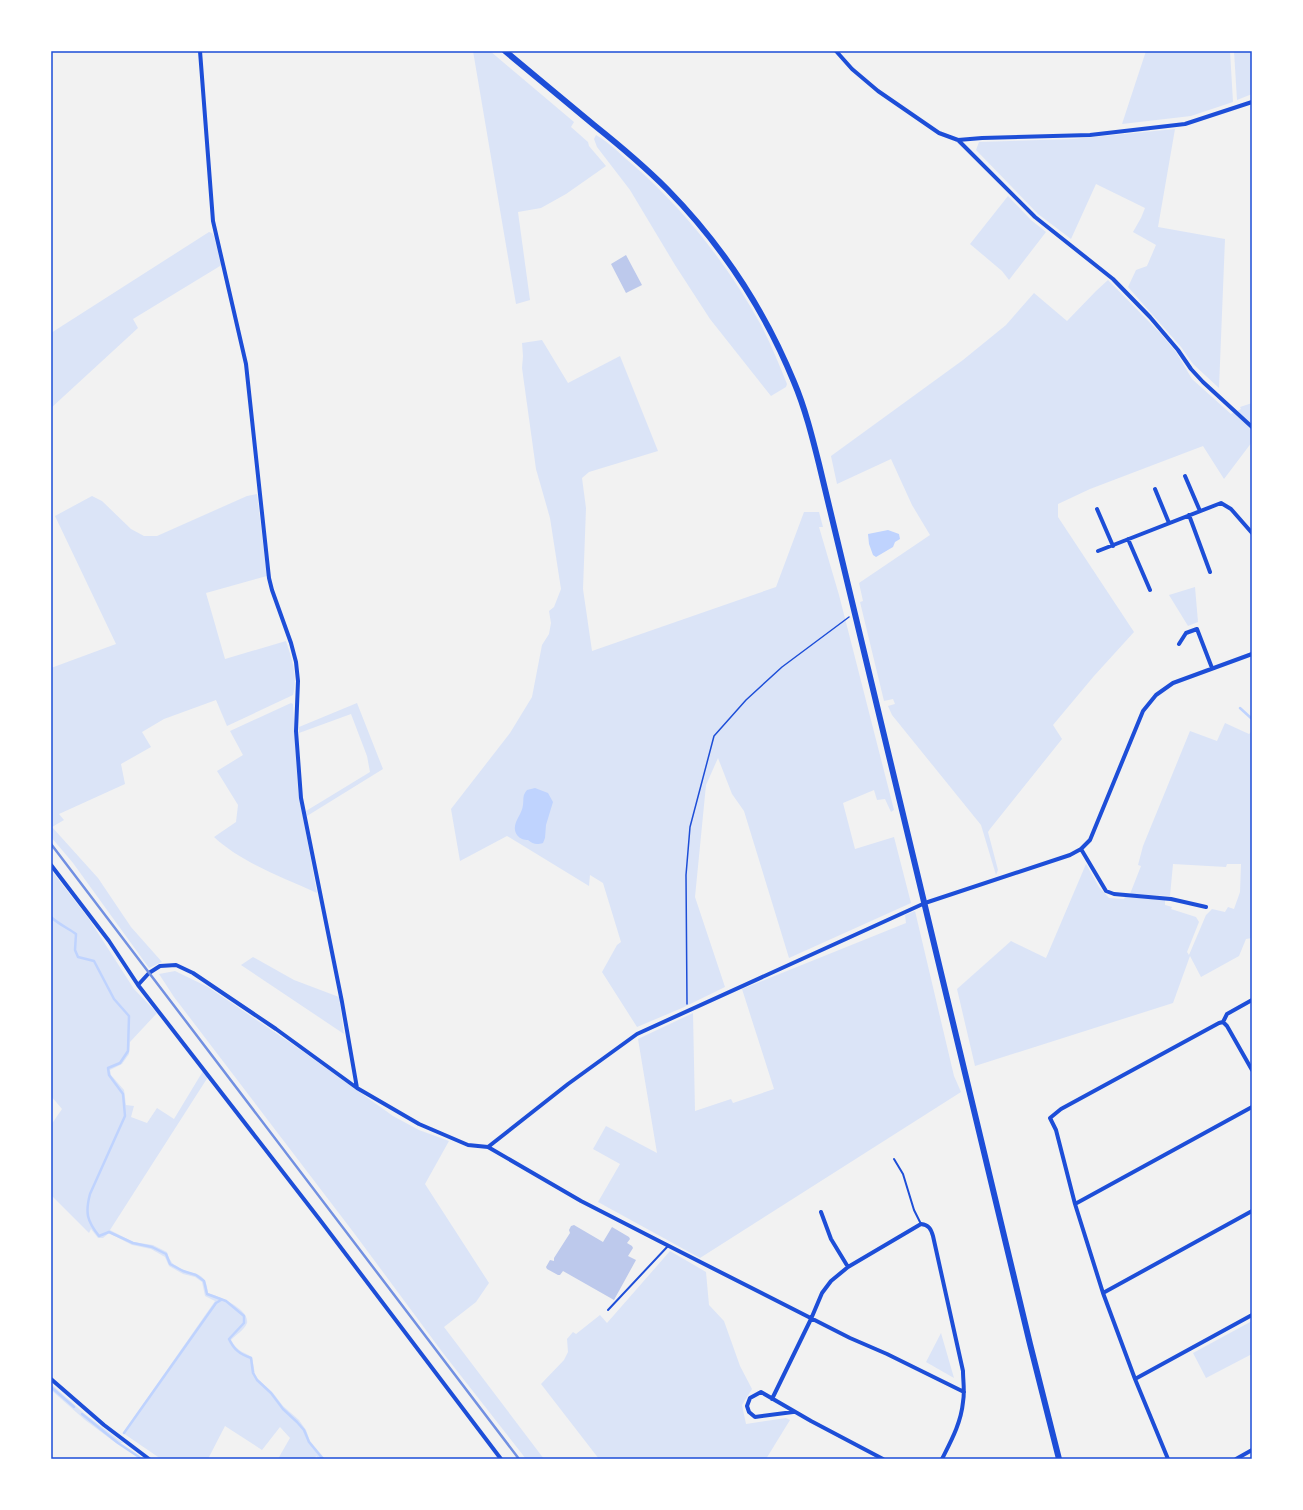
<svg xmlns="http://www.w3.org/2000/svg" width="1303" height="1510" font-family="'Alegreya Sans',sans-serif">
	<rect width="100%" height="100%" fill="#f2f2f2"/>
	<!-- green -->
	<path fill="#dbe4f7" d="M473,51H490L574,122L571,127L588,142L589,146L606,166L566,194L541,208L518,212L530,300L516,304Z
		M1146,51H1230L1233,102L1191,116L1122,124Z
		M1234,51H1252V94L1237,100Z
		M1175,129L1158,227L1225,239L1219,388L1193,364L1181,347L1128,287L1136,270L1147,266L1156,245L1133,232L1141,218L1145,208L1096,184L1071,239L1038,214L976,150L979,142L1073,139Z
		M596,135C609,142 621,155 632,164C684,209 728,265 761,325C771,344 779,364 787,384L786,387L771,396L710,319L675,265L630,190L597,147L594,139Z
		M1008,196L1031,220L1046,232L1009,280L1002,271L970,244Z
		M209,232L212,233L214,236L221,264L220,266L133,319L138,328L51,408V333Z
		M1108,280L1161,334L1176,352L1192,379L1231,414L1241,409L1240,407L1252,403V442L1224,479L1203,446L1090,489L1058,504V517L1134,632L1094,676L1053,725L1062,739L990,829L988,832L998,870L996,875L981,825L892,715L888,706L895,704L893,699L884,701L860,602L863,601L859,583L930,535L912,505L891,459L837,484L831,456L963,360L1006,325L1034,293L1067,321L1096,291Z
		M542,340L568,383L620,356L658,451L589,472L582,478L586,508L583,589L592,651L776,587L804,512H819L823,527H819L839,595L894,810L891,812L885,799L877,800L874,790L843,803L855,849L894,837L911,903L789,958L744,811L732,794L718,758L706,785L695,897L725,987L682,1008L637,1027L602,972L617,945L621,942L603,883L590,875L589,886L507,836L460,861L451,809L510,733L532,697L542,645L549,634L551,623L549,611L554,607L561,589L550,518L536,469L522,368L523,356L522,343Z
		M257,494L267,576L206,593L225,659L286,641C292,659 298,676 293,695L227,726L216,700L164,719L142,732L151,747L121,764L125,784L59,814L64,820L52,827L98,878L131,927L162,962L149,968L73,863L51,837V668L116,644L55,516L92,496L102,501L131,529L144,536H157L247,496Z
		M1195,587L1198,622L1188,626L1169,595Z
		M291,703L293,704L298,790L317,893C282,877 242,863 214,837L236,822L238,805L217,771L243,755L230,731Z
		M357,703L383,769L307,816L306,811L370,772L367,756L351,714L299,733V727Z
		M1225,723L1249,734L1252,731V938L1246,939L1239,956L1201,977L1190,956L1173,1003L975,1066L957,989L1011,941L1046,958L1086,864L1099,887L1109,898L1124,899L1125,897L1165,900V905L1172,907L1171,909L1196,917L1199,922L1187,952L1189,955L1206,915L1212,909L1225,912L1228,907L1234,909L1240,892L1241,864H1227L1226,867L1173,864L1170,896L1130,894L1141,866L1138,865L1143,846L1190,731L1217,741Z
		M51,870L89,919L134,989L157,1013L130,1042L129,1054L122,1064L110,1070L111,1075L124,1090L126,1105L134,1106L131,1117L147,1123L157,1108L174,1119L203,1071L208,1077L110,1230L133,1242L153,1245L167,1252C168,1255 169,1259 171,1261C172,1264 176,1265 178,1267C194,1277 206,1269 208,1293C218,1296 250,1309 247,1323C245,1329 236,1335 231,1340C238,1352 242,1351 252,1357L255,1374L258,1379L273,1393L283,1406L299,1420L306,1430L310,1441L325,1459H319L316,1456L315,1459H278L290,1438L280,1427L262,1450L225,1426L208,1459H161L123,1433L215,1301L205,1296L202,1282L195,1277L183,1274L169,1266L165,1257L151,1249L132,1245L109,1233L103,1238H98L91,1229L89,1233L51,1195V1125L62,1109L51,1096Z
		M915,911L954,1076L961,1092L700,1258L598,1202L620,1164L593,1149L606,1126L657,1153L638,1039L693,1013L695,1111L731,1099L733,1103L774,1089L742,989L906,923L905,915Z
		M253,957L294,980L339,997L344,1034L241,965Z
		M175,971L208,987L298,1048L393,1116L419,1130L449,1141L425,1184L489,1283L476,1302L444,1327L544,1459H526L443,1353L354,1233L174,997L159,974Z
		M670,1251L706,1272L709,1305L724,1321L740,1366L752,1389L742,1405L746,1424L786,1418L790,1420L766,1459H599L541,1384L564,1360L568,1352L567,1339L573,1332L576,1334L600,1315L607,1323Z
		M1252,1321V1354L1206,1378L1193,1353Z
		M941,1333L954,1378L926,1362Z
		M51,1384L86,1415L123,1443H116L85,1420L51,1390Z"/>
	<!-- water -->
	<path fill="#bfd3fe" d="M888,530L899,534L900,539L895,542L893,547L876,557L873,555L869,544L868,534Z
		M535,788L548,793L553,802L546,825L545,838L543,843C536,845 533,844 528,840C524,840 520,839 517,835C510,824 522,816 523,805C524,798 522,796 527,790Z"/>
	<g fill="none" stroke-linecap="round" stroke-linejoin="round">
		<!-- stream -->
		<path stroke="#bfd3fe" stroke-width="2.5" d="M1240,708L1252,719
			M51,917C57,923 69,929 76,934L75,950L78,957L94,961L114,999L129,1016L128,1051L120,1063L108,1068L109,1075L123,1094L125,1116L90,1194C85,1213 87,1221 99,1236L109,1232L133,1243L152,1247L166,1254L170,1264L183,1271L196,1275L204,1281L207,1294L226,1301L244,1316V1323L229,1339C234,1350 240,1354 251,1358L253,1373L257,1380L271,1393L283,1409L297,1422L304,1430L309,1442L323,1459
			M51,1387L74,1407
			M82,1414L118,1443L142,1459
			M124,1433L216,1303L221,1300"/>
	</g>
	<!-- building -->
	<path fill="#bdc9ec" d="M626,255L642,285L626,293L611,264Z
		M574,1225L603,1242L612,1227L629,1237L630,1239L627,1243L632,1246L633,1248L628,1256L636,1260L614,1300L563,1271L560,1275H558L547,1269L546,1267L550,1260L554,1261V1258L570,1233L569,1230L571,1226Z"/>
	<g fill="none" stroke-linecap="round" stroke-linejoin="round">
		<!-- path -->
		<path stroke="#1d4ed8" stroke-width="1.5" d="M687,1004L686,875L690,827L714,736L746,700L782,667L849,617"/>
		<!-- service -->
		<path stroke="#1d4ed8" stroke-width="2" d="M894,1159L903,1174L914,1210L921,1224
			M608,1310L668,1246"/>
		<!-- minor -->
		<path stroke="#1d4ed8" stroke-width="4" d="M200,51L213,221L246,364L269,578L272,590L291,643L296,662L298,681L296,731L301,798L342,1002L357,1088
			M836,51L852,69L878,91L939,133L958,140L1035,217L1113,279L1150,317L1178,350L1191,369L1203,382L1252,427
			M958,140L982,138L1090,135L1185,124L1252,102
			M1185,476L1200,511
			M1155,489L1169,523
			M1097,509L1113,546
			M1189,515L1210,572
			M1128,539L1150,590
			M1098,551L1221,503L1231,509L1252,533
			M1179,644L1186,633L1197,629L1212,668
			M1081,849L1106,891L1114,894L1171,899L1206,907
			M51,865L109,941L138,985L320,1220L501,1459
			M138,985L149,973L160,966L176,965L193,973L276,1029L357,1088L419,1124L468,1145L488,1147L581,1201L661,1242L850,1338L887,1354L964,1392
			M1223,1022L1227,1014L1252,1000
			M488,1147L568,1084L637,1034L925,903L1070,855L1081,849L1090,840L1143,711L1156,695L1173,683L1252,654
			M1075,1204L1252,1107
			M821,1212L831,1239L848,1267
			M1103,1293L1252,1211
			M51,1379L104,1425L149,1459
			M1135,1379L1252,1315
			M772,1399L811,1319L822,1293L831,1281L848,1267L921,1224C929,1225 931,1229 933,1236L963,1371C963,1381 965,1392 963,1402C961,1423 951,1441 942,1459
			M793,1412L755,1417L749,1412L747,1406L750,1398L761,1392L811,1421L883,1459
			M1168,1459L1135,1379L1103,1293L1075,1204L1056,1130L1050,1118L1061,1109L1219,1023L1223,1022L1227,1026L1252,1070
			M1236,1459L1252,1450"/>
		<!-- secondary -->
		<path stroke="#1d4ed8" stroke-width="6" d="M505,51C535,76 564,100 594,125C619,145 644,166 667,189C721,244 765,311 794,382C805,408 812,436 819,464L1030,1344L1059,1459"/>
		<!-- rail -->
		<path stroke="#7290e2" stroke-width="2.5" d="M51,844L519,1459"/>
	</g>
	<!-- border -->
	<rect width="1303" height="1510" fill="none" stroke="#ffffff" stroke-width="104"/>
	<rect x="52" y="52" width="1199" height="1406" fill="none" stroke="#1d4ed8" stroke-width="1.5"/>
</svg>
